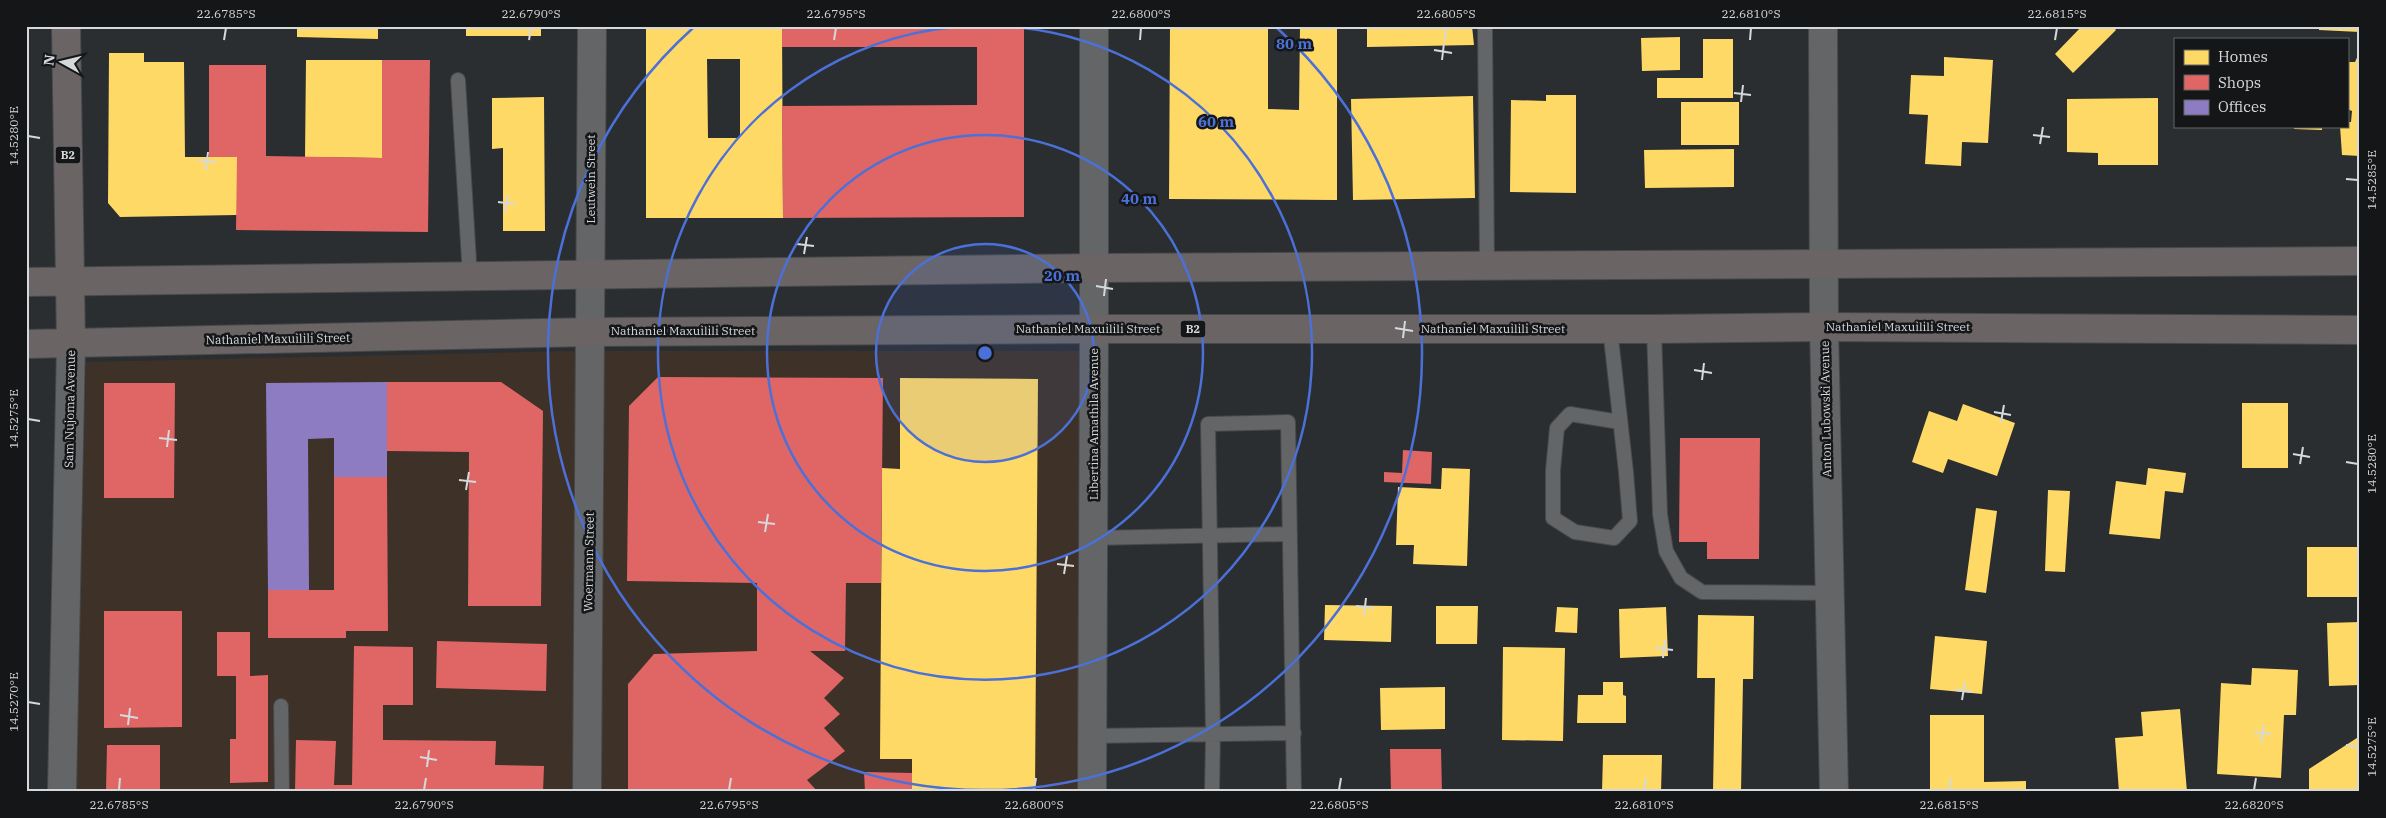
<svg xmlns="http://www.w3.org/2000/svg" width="2386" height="818" font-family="'IBM Plex Serif',serif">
	<rect width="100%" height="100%" fill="#2b2e31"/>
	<!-- commercial -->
	<path fill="#3e3127" d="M573,351H1079L1078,792H76L86,362Z"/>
	<!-- homes -->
	<path fill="#ffd966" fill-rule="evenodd" d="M297,26H378V39L297,37Z
		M466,26H541V36H466Z
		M646,26H782L783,218H646ZM707,59H740V138H708Z
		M1170,26H1268V109L1299,110L1300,26H1337V200L1169,199Z
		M1367,26H1472L1474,45L1367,47Z
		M2082,26H2112L2116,30L2073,73L2055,54Z
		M2319,26H2360V32L2319,30Z
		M1680,37V70L1642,71L1641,38Z
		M1703,39H1733V98H1657V78H1703Z
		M2360,51V156L2342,155L2340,126H2347V122H2351L2352,111L2347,109V62H2355Z
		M109,53H144V62H184L185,157H237V215L120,217L108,203Z
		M1944,57L1993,60L1988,143L1962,142L1961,166L1925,164L1928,115L1909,114L1911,75L1944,76Z
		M306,60H382V158L305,157Z
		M1546,95H1576V193L1510,192L1511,100L1546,101Z
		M1473,96L1475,198L1353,200L1351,99Z
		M544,97L545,231H503V148L492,149V98Z
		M2158,98V165H2098V153L2067,152V99Z
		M1681,102H1739V145H1681Z
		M2294,126H2322V130L2294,129Z
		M1734,149V187L1645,188L1644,150Z
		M900,378L1038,379L1035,792H912V759H880L882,468L900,469Z
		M2242,403H2288V468H2242Z
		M1963,404L2015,423L1997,476L1948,459L1943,473L1912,462L1929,411L1957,421Z
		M1442,468L1470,469L1467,566L1413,564L1414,545H1396L1398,487L1441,489Z
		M2148,468L2186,473L2183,493L2165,491L2160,539L2109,534L2116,481L2146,485Z
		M2048,490L2070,491L2065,572L2045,571Z
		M1976,508L1997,511L1986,593L1965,590Z
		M2307,547H2360V597H2307Z
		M1325,605L1392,606L1391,642L1324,640Z
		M1436,606H1478L1477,644H1436Z
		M1557,607L1578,608L1577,633L1555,632Z
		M1666,607L1668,656L1620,658L1619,609Z
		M1698,615L1754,616L1753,679H1743L1741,792H1713L1715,678H1697Z
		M2360,622V685L2329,686L2327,623Z
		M1935,636L1987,641L1982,694L1930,689Z
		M1503,647L1565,648L1563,741L1502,740Z
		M2252,668L2298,670L2296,715H2284L2281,778L2217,774L2221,683L2251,685Z
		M1603,682H1623V695L1626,696V723H1577L1578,695H1603Z
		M1445,687V729L1381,730L1380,688Z
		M2180,709L2187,792H2119L2115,738L2143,736L2141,712Z
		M1930,715H1984V782L2026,781V792H1930Z
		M2360,736V792H2309V769Z
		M1603,755H1662L1661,792H1602Z"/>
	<!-- shops -->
	<path fill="#e06666" d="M782,26H1024V217L783,218L782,106L977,105V47H782Z
		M382,60H430L428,232L236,230L237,157H209V65H266V156L382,158Z
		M658,377L883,378L881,583H846L845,651H810L844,678L824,698L840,714L824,728L845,751L807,780L818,792H628V684L654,654L757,651V583L627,581L629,406Z
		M387,382H501L543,411L541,606H468L469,452L387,451Z
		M104,383H175L174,498H104Z
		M1680,438H1760L1759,559H1707V542H1679Z
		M1403,450L1432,452L1431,484L1384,482V472L1402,473Z
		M334,477H387L388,631H346V638H268V590H334Z
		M104,611H182V727L104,728Z
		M217,632H250V676L268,675V782L230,783V739H236V676H217Z
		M437,641L547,644L546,691L436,688Z
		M354,646L413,647V705H383V740L496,741L495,765L544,766L543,792H295L296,740L336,741L334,785H352Z
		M107,745H160V792H106Z
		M1390,749H1441L1442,792H1391Z
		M864,772L912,773V792H865Z"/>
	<!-- offices -->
	<path fill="#8e7cc3" d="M387,382V477H334V438L308,439L309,590H268L266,383Z"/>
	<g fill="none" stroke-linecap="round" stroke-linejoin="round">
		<!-- service casing -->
		<g stroke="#46494c" stroke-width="16">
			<path id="service" d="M1485,26L1487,266
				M458,80L470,277
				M1610,329L1626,472L1630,521L1614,538L1575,532L1553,518V470L1557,428L1570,414L1620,422
				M1654,329L1660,514L1666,551L1681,578L1702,592L1830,593
				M1093,538L1290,534
				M281,706L282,792
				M1092,736L1294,733
				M1212,792L1213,735L1208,424L1288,422L1294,792"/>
		</g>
		<!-- minor casing -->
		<g stroke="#46494c" stroke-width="30">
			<path id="minor" d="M1823,26L1824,327L1834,792
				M587,792L592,26
				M1092,792L1094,329"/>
		</g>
		<!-- tertiary casing -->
		<g stroke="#46494c" stroke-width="30">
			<path id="tertiary" d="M1094,26V329
				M62,792L71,344"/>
		</g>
		<!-- trunk casing -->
		<g stroke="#46494c" stroke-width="30">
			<path id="trunk" d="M66,26L71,344
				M26,282L1094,268L2360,261
				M26,344L591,332L1094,329H1654L1824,327L2360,330"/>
		</g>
		<!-- service -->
		<use href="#service" stroke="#636567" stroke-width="14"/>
		<!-- minor -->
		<use href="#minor" stroke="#636567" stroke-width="28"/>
		<!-- tertiary -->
		<use href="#tertiary" stroke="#636567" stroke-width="28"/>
		<!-- trunk -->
		<use href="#trunk" stroke="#6a6465" stroke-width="28"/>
	</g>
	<!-- ticks -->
	<path fill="none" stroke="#d6d9dc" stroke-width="2" d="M224,40L226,28M529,40L531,28M834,40L836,28M1140,40L1141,28M1445,40L1446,28M1750,40L1751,28M2055,40L2057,28M1434,50L1452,53M1442,60L1444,43M1734,93L1751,95M1741,102L1743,85M2033,135L2050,137M28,136L40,138M2040,144L2043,127M198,160L216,162M206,170L208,152M2346,179L2358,180M498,202L515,204M505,212L508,195M797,244L814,246M804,254L807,237M1096,286L1113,289M1104,296L1106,279M1395,328L1413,331M1403,338L1405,321M1694,370L1712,373M1702,380L1704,363M1994,412L2011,415M28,419L40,421M2001,422L2004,405M159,438L177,440M167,447L169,430M2293,454L2310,457M2346,462L2358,464M2300,464L2303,447M459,480L476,482M466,490L469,472M758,522L775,524M765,532L768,514M1057,564L1074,566M1064,574L1067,556M1356,606L1374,608M1364,616L1366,598M1655,648L1673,650M1663,658L1665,640M1955,690L1972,692M1962,700L1965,682M28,702L40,704M120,715L138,718M128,725L130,708M2254,732L2271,734M2261,742L2264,725M2346,745L2358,747M420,757L437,760M427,767L429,750M119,790L120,778M424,790L426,778M729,790L731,778M1034,790L1036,778M1339,790L1341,778M1644,790L1646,778M1949,790L1951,778M2254,790L2256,778"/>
	<!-- distance rings -->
	<circle cx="985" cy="353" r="109" fill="#4b71d9" fill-opacity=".12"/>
	<g fill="none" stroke="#4b71d9" stroke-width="2.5">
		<circle cx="985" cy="353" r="109"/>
		<circle cx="985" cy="353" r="218"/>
		<path d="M999 26A327 327 0 1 1 971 26"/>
		<path d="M1277 28A437 437 0 1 1 693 28"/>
	</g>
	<g text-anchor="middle" stroke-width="5" stroke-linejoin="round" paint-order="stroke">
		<!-- shield labels -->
		<g fill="#141618" stroke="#9c9ea1" stroke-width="1">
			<rect x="55.5" y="146.5" width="25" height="17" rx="4"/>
			<rect x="1180.5" y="320.5" width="25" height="17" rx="4"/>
		</g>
		<g font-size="11" font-weight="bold" fill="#d6d9dc">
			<text x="68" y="159">B2</text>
			<text x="1193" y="333">B2</text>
		</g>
		<!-- street labels -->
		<g font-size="12" fill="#d6d9dc" stroke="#141618">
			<text transform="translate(591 179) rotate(-90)" y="4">Leutwein Street</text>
			<text x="1898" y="331">Nathaniel Maxuilili Street</text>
			<text x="1088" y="333">Nathaniel Maxuilili Street</text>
			<text x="1493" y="333">Nathaniel Maxuilili Street</text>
			<text x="683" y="335">Nathaniel Maxuilili Street</text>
			<text transform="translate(278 339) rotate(-1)" y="4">Nathaniel Maxuilili Street</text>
			<text transform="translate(70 409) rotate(-89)" y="4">Sam Nujoma Avenue</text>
			<text transform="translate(1826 409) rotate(-91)" y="4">Anton Lubowski Avenue</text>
			<text transform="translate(1094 424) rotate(-90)" y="4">Libertina Amathila Avenue</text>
			<text transform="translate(589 562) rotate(-89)" y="4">Woermann Street</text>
		</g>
	</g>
	<circle cx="985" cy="353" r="8" fill="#4b71d9" stroke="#141618" stroke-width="2.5"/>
	<g font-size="15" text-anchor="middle" font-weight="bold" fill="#4b71d9" stroke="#141618" stroke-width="5" stroke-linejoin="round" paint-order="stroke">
		<text x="1294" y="49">80 m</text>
		<text x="1216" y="127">60 m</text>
		<text x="1139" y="204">40 m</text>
		<text x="1062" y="281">20 m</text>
	</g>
	<!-- border -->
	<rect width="2386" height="818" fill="none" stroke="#141618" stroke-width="55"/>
	<!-- legend -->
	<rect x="2174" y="38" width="175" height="90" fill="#141618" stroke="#626466"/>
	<rect x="2184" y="50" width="25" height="15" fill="#ffd966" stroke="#626466"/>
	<text x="2218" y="62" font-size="15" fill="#d6d9dc">Homes</text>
	<rect x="2184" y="75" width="25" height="15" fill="#e06666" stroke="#626466"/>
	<text x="2218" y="88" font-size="15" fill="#d6d9dc">Shops</text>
	<rect x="2184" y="100" width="25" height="15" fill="#8e7cc3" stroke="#626466"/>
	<text x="2218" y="112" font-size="15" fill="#d6d9dc">Offices</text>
	<!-- north arrow -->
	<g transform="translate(62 62) rotate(278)" stroke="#141618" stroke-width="4" paint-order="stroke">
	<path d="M0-4L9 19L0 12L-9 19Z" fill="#d6d9dc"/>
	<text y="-8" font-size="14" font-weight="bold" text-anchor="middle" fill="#d6d9dc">N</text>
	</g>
	<rect x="28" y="28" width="2330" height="762" fill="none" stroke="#d6d9dc" stroke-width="2"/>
	<g font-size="12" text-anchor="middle" fill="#d6d9dc">
		<text x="226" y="18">22.6785°S</text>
		<text x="531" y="18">22.6790°S</text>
		<text x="836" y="18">22.6795°S</text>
		<text x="1141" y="18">22.6800°S</text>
		<text x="1446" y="18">22.6805°S</text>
		<text x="1751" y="18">22.6810°S</text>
		<text x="2057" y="18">22.6815°S</text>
		<text transform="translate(14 136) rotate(-90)" y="4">14.5280°E</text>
		<text transform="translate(2372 180) rotate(-90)" y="4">14.5285°E</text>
		<text transform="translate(14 419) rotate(-90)" y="4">14.5275°E</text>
		<text transform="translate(2372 464) rotate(-90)" y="4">14.5280°E</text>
		<text transform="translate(14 702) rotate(-90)" y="4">14.5270°E</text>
		<text transform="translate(2372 747) rotate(-90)" y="4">14.5275°E</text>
		<text x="119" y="809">22.6785°S</text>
		<text x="424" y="809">22.6790°S</text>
		<text x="729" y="809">22.6795°S</text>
		<text x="1034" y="809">22.6800°S</text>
		<text x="1339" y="809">22.6805°S</text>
		<text x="1644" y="809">22.6810°S</text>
		<text x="1949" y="809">22.6815°S</text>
		<text x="2254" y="809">22.6820°S</text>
	</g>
</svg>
